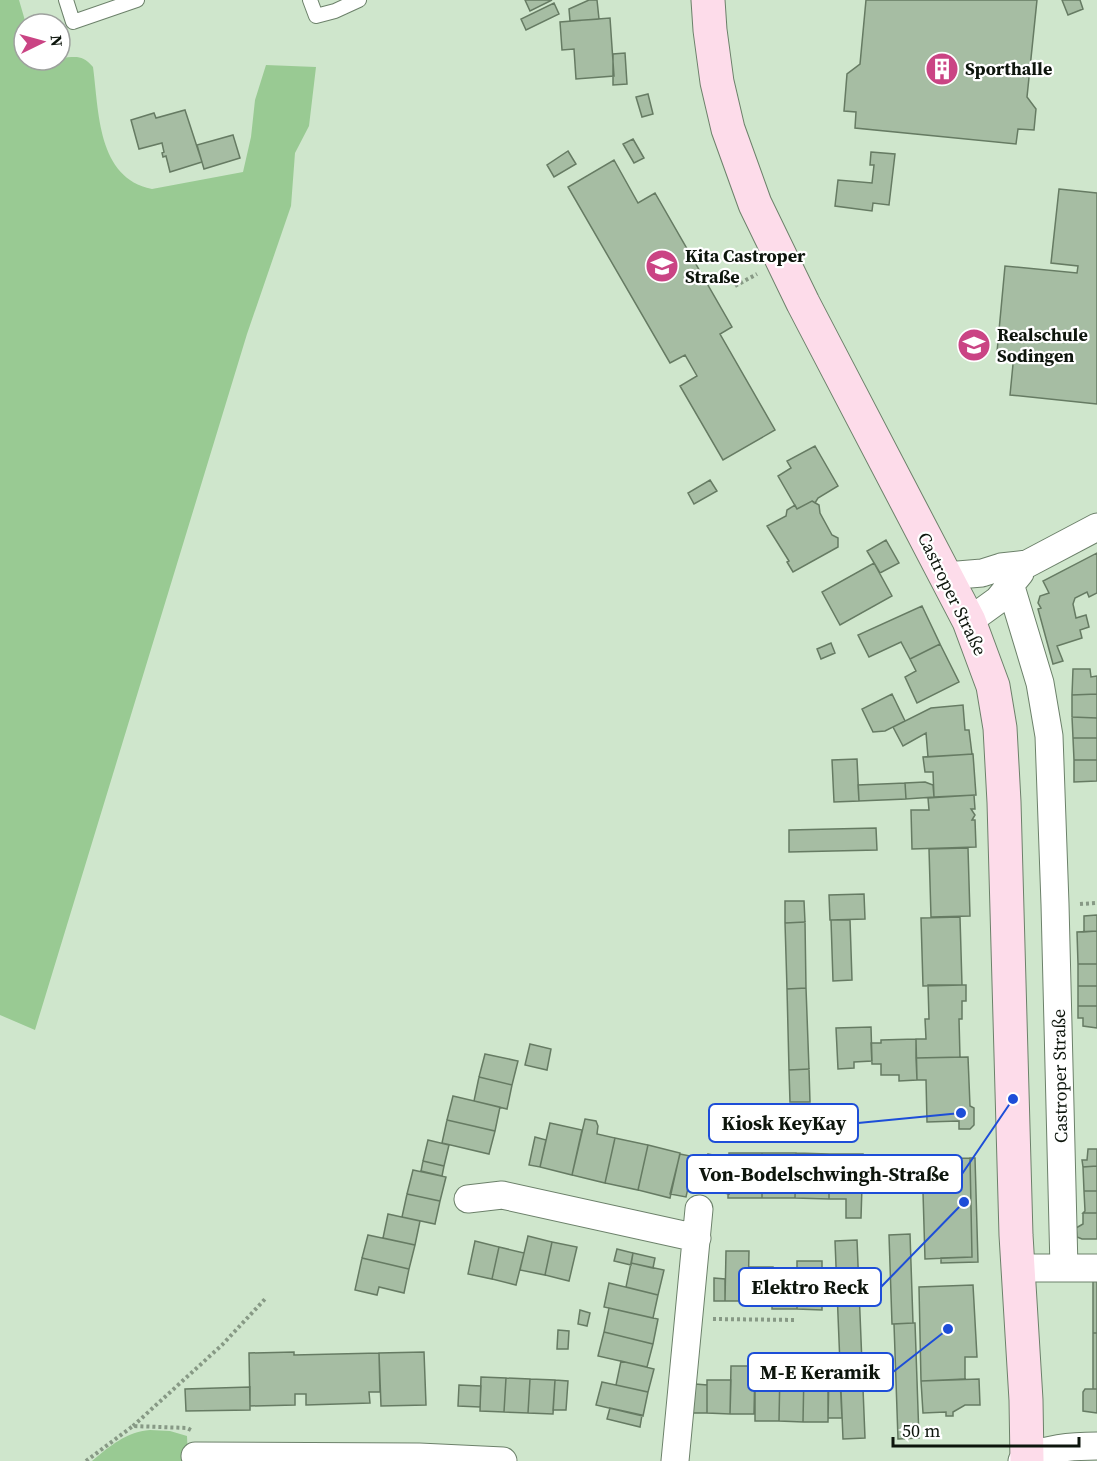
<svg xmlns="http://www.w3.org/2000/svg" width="1097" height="1461" font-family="'Source Serif 4',serif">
	<rect width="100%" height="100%" fill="#cfe6cc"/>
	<!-- green -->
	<path fill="#99ca93" d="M0,0H19L26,24H24V60H60V58C76,57 82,54 93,67C99,111 97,178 152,189L243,172L251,137L255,100L266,65L316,67L309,126L295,153L291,206L247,334L35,1030L0,1015Z
		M150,1430L170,1431L187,1436L188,1461H92C110,1446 126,1432 150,1430Z"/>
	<!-- building -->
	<path fill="#a6bda3" stroke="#667b63" stroke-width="1.5" d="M525,0H552L530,11Z
		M589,0H597L599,19L570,21L569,9Z
		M866,0H1037L1027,97L1036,109L1034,130L1018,129L1016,144L855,128L856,112L844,111L847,74L860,64Z
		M1062,0H1080L1083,9L1068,15Z
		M554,3L559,14L526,30L521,19Z
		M610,18L614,76L576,79L574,49L562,50L560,22Z
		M625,53L627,84L613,85V54Z
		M648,94L653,114L642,117L636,97Z
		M185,110L202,162L170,172L166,156L163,157L162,153L164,152L162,143L139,149L131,120L154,113L156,118Z
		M233,135L240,158L204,169L197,145Z
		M633,139L644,158L634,163L623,144Z
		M568,151L576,164L554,177L547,165Z
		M871,152L895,154L889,205L873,203L872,211L835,206L838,180L872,183L874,165H870Z
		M614,160L638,203L655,193L732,327L720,334L775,430L723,460L680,386L697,376L685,355L670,363L568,187Z
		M1059,189L1097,193V404L1010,395L1014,354L997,352L1005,266L1077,273L1078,266L1051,263Z
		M815,446L838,486L818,498L815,503L812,501L797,509L778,476L791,468L787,461Z
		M710,480L717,491L694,504L688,493Z
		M812,501L819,505L820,513L832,535L838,538V547L793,572L787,562L789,561L767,526L786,516L787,510L795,505L797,509Z
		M886,540L899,563L880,573L867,551Z
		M1097,553V593L1089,597L1087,592L1075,598L1073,604L1076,618L1086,615L1089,627L1080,630L1082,638L1057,646L1063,661L1053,664L1038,609L1041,608L1038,603L1040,596L1049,593L1043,581Z
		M874,563L892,596L840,625L822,592Z
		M922,606L940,644L910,659L901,642L869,657L858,635Z
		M831,643L835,653L821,659L817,649Z
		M940,644L959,682L917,703L905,677L916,671L910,659Z
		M1073,669H1090L1091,677L1097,676V694L1072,695Z
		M892,694L905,721L885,731L873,732L862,709Z
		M1097,694V718L1072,717V695Z
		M963,705L965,730H969L972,754L928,757L926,733L903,746L893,727L931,708Z
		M1072,717L1097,718V738H1073Z
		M1073,738H1097V760H1074Z
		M973,754L976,795L934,797L933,772H925L923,757Z
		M857,759L859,801L834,802L832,760Z
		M1074,760H1097V781L1074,782Z
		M925,782L933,785L934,797L906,799L905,783Z
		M905,783L906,799L859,801L858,785Z
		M974,795L975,809H971L975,815L972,820H975L976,847L912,849L911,810H929L928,798Z
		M876,828L877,850L789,852V830Z
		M968,848L970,916L931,917L929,849Z
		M864,894L865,919L830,920L829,895Z
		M785,901H804L805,922L785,923Z
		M1097,915V931L1084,932V916Z
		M960,917L962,985L923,986L921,918Z
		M831,920H850L852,980L833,981Z
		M805,922L806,988L787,989L785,923Z
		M1097,931V964H1078L1077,932Z
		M1078,964H1097V986H1078Z
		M928,985H966V1001H962V1019H959L960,1057L916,1058V1039H926L925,1019H929Z
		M1078,986H1097V1006H1078Z
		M806,988L809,1069L789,1070L787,989Z
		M1078,1006H1097V1028L1083,1026V1018H1078Z
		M871,1027L872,1061L854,1062V1068L838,1069L836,1028Z
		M916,1039L917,1080L899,1081V1075H881V1064H872L871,1043H881V1040Z
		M530,1044L551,1049L547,1070L525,1065Z
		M485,1054L518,1061L512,1085L479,1077Z
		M968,1057L970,1106L974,1108V1125L970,1129H959V1121L927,1122L926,1080H917L916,1058Z
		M809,1069L810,1102H790L789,1070Z
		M479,1077L512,1085L507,1109L474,1101Z
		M453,1096L500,1107L495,1131L447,1120Z
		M585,1119L596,1121L598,1126L597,1134L615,1138L605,1183L572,1175Z
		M447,1120L495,1131L489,1154L442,1143Z
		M550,1123L582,1130L572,1175L540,1167Z
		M535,1137L546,1140L540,1167L529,1165Z
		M615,1138L648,1145L638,1190L605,1183Z
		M428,1140L449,1145L444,1166L423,1161Z
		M648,1145L680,1153L670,1198L638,1190Z
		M1088,1149H1097V1166L1083,1167L1082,1160H1087Z
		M729,1153H762V1198H728Z
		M762,1153H796L795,1198H762Z
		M796,1153L829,1154V1199L795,1198Z
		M680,1154L695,1157L686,1197L670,1194Z
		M708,1154L729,1158V1194L701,1188L702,1182L690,1180L695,1157L707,1160Z
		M829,1154H863L861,1218H846V1199H829Z
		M970,1158L972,1257L925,1259L922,1159Z
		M970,1158H975L978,1262L941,1263V1258L972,1257Z
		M423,1161L444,1166L442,1176L421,1171Z
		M1097,1166V1191H1084L1083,1167Z
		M413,1170L446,1177L440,1201L407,1194Z
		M1084,1191H1097V1213H1083L1085,1211Z
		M407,1194L440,1201L435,1224L402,1217Z
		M1083,1213H1097V1239H1082L1077,1237L1076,1228L1083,1224Z
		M388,1214L420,1221L415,1245L383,1238Z
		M910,1234L913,1323L892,1324L889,1235Z
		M368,1235L415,1245L409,1269L362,1258Z
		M528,1236L552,1242L545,1275L520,1270Z
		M857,1240L865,1438L843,1439L835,1241Z
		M475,1241L499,1247L492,1279L468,1274Z
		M552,1242L577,1247L569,1281L545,1275Z
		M499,1247L524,1253L516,1285L492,1279Z
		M617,1249L633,1253L631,1265L614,1261Z
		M726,1251H749L748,1301H725Z
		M633,1253L655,1258L653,1268L631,1263Z
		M362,1258L409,1269L404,1293L379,1287L377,1295L355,1290Z
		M797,1261H822V1310L797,1309Z
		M631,1263L664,1270L658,1295L626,1287Z
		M749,1267H773L772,1301H748Z
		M773,1275L797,1276V1309H772Z
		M1093,1277H1097V1333H1093Z
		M714,1278L725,1279V1301H714Z
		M609,1283L658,1295L653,1318L604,1307Z
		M973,1285L977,1357H965V1379L921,1381L919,1287Z
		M609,1308L658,1319L653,1344L604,1332Z
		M580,1310L590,1313L587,1326L578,1324Z
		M913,1323H915L919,1438L898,1439L894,1324Z
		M558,1330L569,1331L568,1349H557Z
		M604,1332L653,1344L647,1367L598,1356Z
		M1093,1333H1097V1389H1093Z
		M294,1352V1355L379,1353L380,1392H369L370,1403L306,1405V1394H295V1405L250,1406L249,1353Z
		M424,1352L426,1405L381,1406L379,1353Z
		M621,1361L654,1369L648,1392L616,1385Z
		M731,1366H755L754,1414H730Z
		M755,1370H780L779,1421H755Z
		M780,1370H804L803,1422L779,1421Z
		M804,1370L829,1371L828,1422H803Z
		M481,1377L506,1378L504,1412L480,1411Z
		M506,1378L530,1379L528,1413L504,1412Z
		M530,1379L555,1380L553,1414L528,1413Z
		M828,1379H840L842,1418H828Z
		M979,1379L980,1405H965L953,1412V1416H946V1412L923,1413L921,1381Z
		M555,1380L568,1381L566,1410H553Z
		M707,1380H731L730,1414L707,1413Z
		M602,1382L648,1392L643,1416L596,1405Z
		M695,1384L707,1385V1413H692Z
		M459,1385L481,1386L480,1407L458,1406Z
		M250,1387V1410L186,1411L185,1389Z
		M1085,1389H1097V1413L1083,1411V1392Z
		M610,1408L642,1415L640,1427L607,1419Z"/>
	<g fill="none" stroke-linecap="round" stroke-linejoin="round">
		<!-- service casing -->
		<g stroke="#6c816a" stroke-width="16">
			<path id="service" d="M66,0L73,22L137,0
				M310,0L316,16L335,11L359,0"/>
		</g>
		<!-- minor casing -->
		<g stroke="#6c816a" stroke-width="29">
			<path id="minor" d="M1001,567L1011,587L1040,683L1049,736L1055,904L1064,1268
				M946,576L982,573L1001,567L1027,564L1097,527
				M969,621L998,600L1020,573
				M468,1199L502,1195L697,1238
				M1018,1268H1097
				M195,1456L419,1457L503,1461
				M675,1461L699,1209
				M1022,1461C1045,1448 1072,1446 1097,1446"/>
		</g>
		<!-- secondary casing -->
		<g stroke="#6c816a" stroke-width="35">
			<path id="secondary" d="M708,0L710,30L717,82L728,129L755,204L803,303L969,621L993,686L1000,728L1004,802L1016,1235L1026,1400L1027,1461"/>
		</g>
		<!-- path -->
		<path stroke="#879985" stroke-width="4" stroke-dasharray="3 3" stroke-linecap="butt" d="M735,286L757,274
			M1080,904L1097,903
			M713,1319L797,1320
			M133,1426L222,1345L266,1298
			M86,1461L133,1426L187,1428L193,1431"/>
		<!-- service -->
		<use href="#service" stroke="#fff" stroke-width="14"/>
		<!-- minor -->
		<use href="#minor" stroke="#fff" stroke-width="27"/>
		<!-- secondary -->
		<use href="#secondary" stroke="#fddcea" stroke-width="33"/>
	</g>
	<!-- icons -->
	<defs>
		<g id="building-disc" transform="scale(1.725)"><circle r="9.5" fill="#ca4484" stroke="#fff"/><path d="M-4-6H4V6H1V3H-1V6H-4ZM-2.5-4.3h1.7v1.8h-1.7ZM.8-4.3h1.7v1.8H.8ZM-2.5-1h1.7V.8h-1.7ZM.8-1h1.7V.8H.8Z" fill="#fff"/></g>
		<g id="school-disc" transform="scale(1.725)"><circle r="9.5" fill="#ca4484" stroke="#fff"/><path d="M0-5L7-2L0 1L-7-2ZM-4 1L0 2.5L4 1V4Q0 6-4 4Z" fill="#fff"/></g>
	</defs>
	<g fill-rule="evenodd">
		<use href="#building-disc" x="942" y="69"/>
		<use href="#school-disc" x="662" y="266"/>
		<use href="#school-disc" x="974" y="345"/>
	</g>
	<g text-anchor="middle" stroke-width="4.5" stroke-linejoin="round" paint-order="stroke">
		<!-- poi labels -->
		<g font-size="18" font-weight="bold" fill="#0d150c" stroke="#fff" text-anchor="start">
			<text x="965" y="75">Sporthalle</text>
			<text x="685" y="262">Kita Castroper<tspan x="685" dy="21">Straße</tspan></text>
			<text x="997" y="341">Realschule<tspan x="997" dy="21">Sodingen</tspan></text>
		</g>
		<!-- street labels -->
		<g font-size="18" fill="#0d150c" stroke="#fff">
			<text transform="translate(952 594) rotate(64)" y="6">Castroper Straße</text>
			<text transform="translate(1060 1076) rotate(-91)" y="6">Castroper Straße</text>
		</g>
	</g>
	<!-- callouts -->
	<path fill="none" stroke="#1d4ed8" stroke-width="2" d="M961 1113L858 1123M1013 1099L962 1174M964 1202L881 1287M948 1329L893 1372"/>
	<g fill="#1d4ed8" stroke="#fff" stroke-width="2">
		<circle cx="961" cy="1113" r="6"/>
		<circle cx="1013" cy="1099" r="6"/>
		<circle cx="964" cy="1202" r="6"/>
		<circle cx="948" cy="1329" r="6"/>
	</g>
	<g fill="#fff" stroke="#1d4ed8" stroke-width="2">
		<rect x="709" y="1104" width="149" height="38" rx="6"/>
		<rect x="687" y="1155" width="275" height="38" rx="6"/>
		<rect x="739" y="1268" width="142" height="38" rx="6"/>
		<rect x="748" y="1353" width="145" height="38" rx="6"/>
	</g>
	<g font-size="20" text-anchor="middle" font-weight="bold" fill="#0d150c">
		<text x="784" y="1130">Kiosk KeyKay</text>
		<text x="824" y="1181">Von-Bodelschwingh-Straße</text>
		<text x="810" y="1294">Elektro Reck</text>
		<text x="820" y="1379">M-E Keramik</text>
	</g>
	<!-- north arrow -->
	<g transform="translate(42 42) rotate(85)"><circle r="28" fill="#ffffff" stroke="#9ea19e" stroke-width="1.5"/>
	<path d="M0-4.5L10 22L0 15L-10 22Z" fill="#ca4484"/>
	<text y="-9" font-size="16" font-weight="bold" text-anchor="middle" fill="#0d150c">N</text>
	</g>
	<!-- scale -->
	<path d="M893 1437v9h186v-9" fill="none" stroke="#0d150c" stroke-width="3"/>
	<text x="902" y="1437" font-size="18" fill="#0d150c" stroke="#ffffff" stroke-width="4.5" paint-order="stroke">50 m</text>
</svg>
